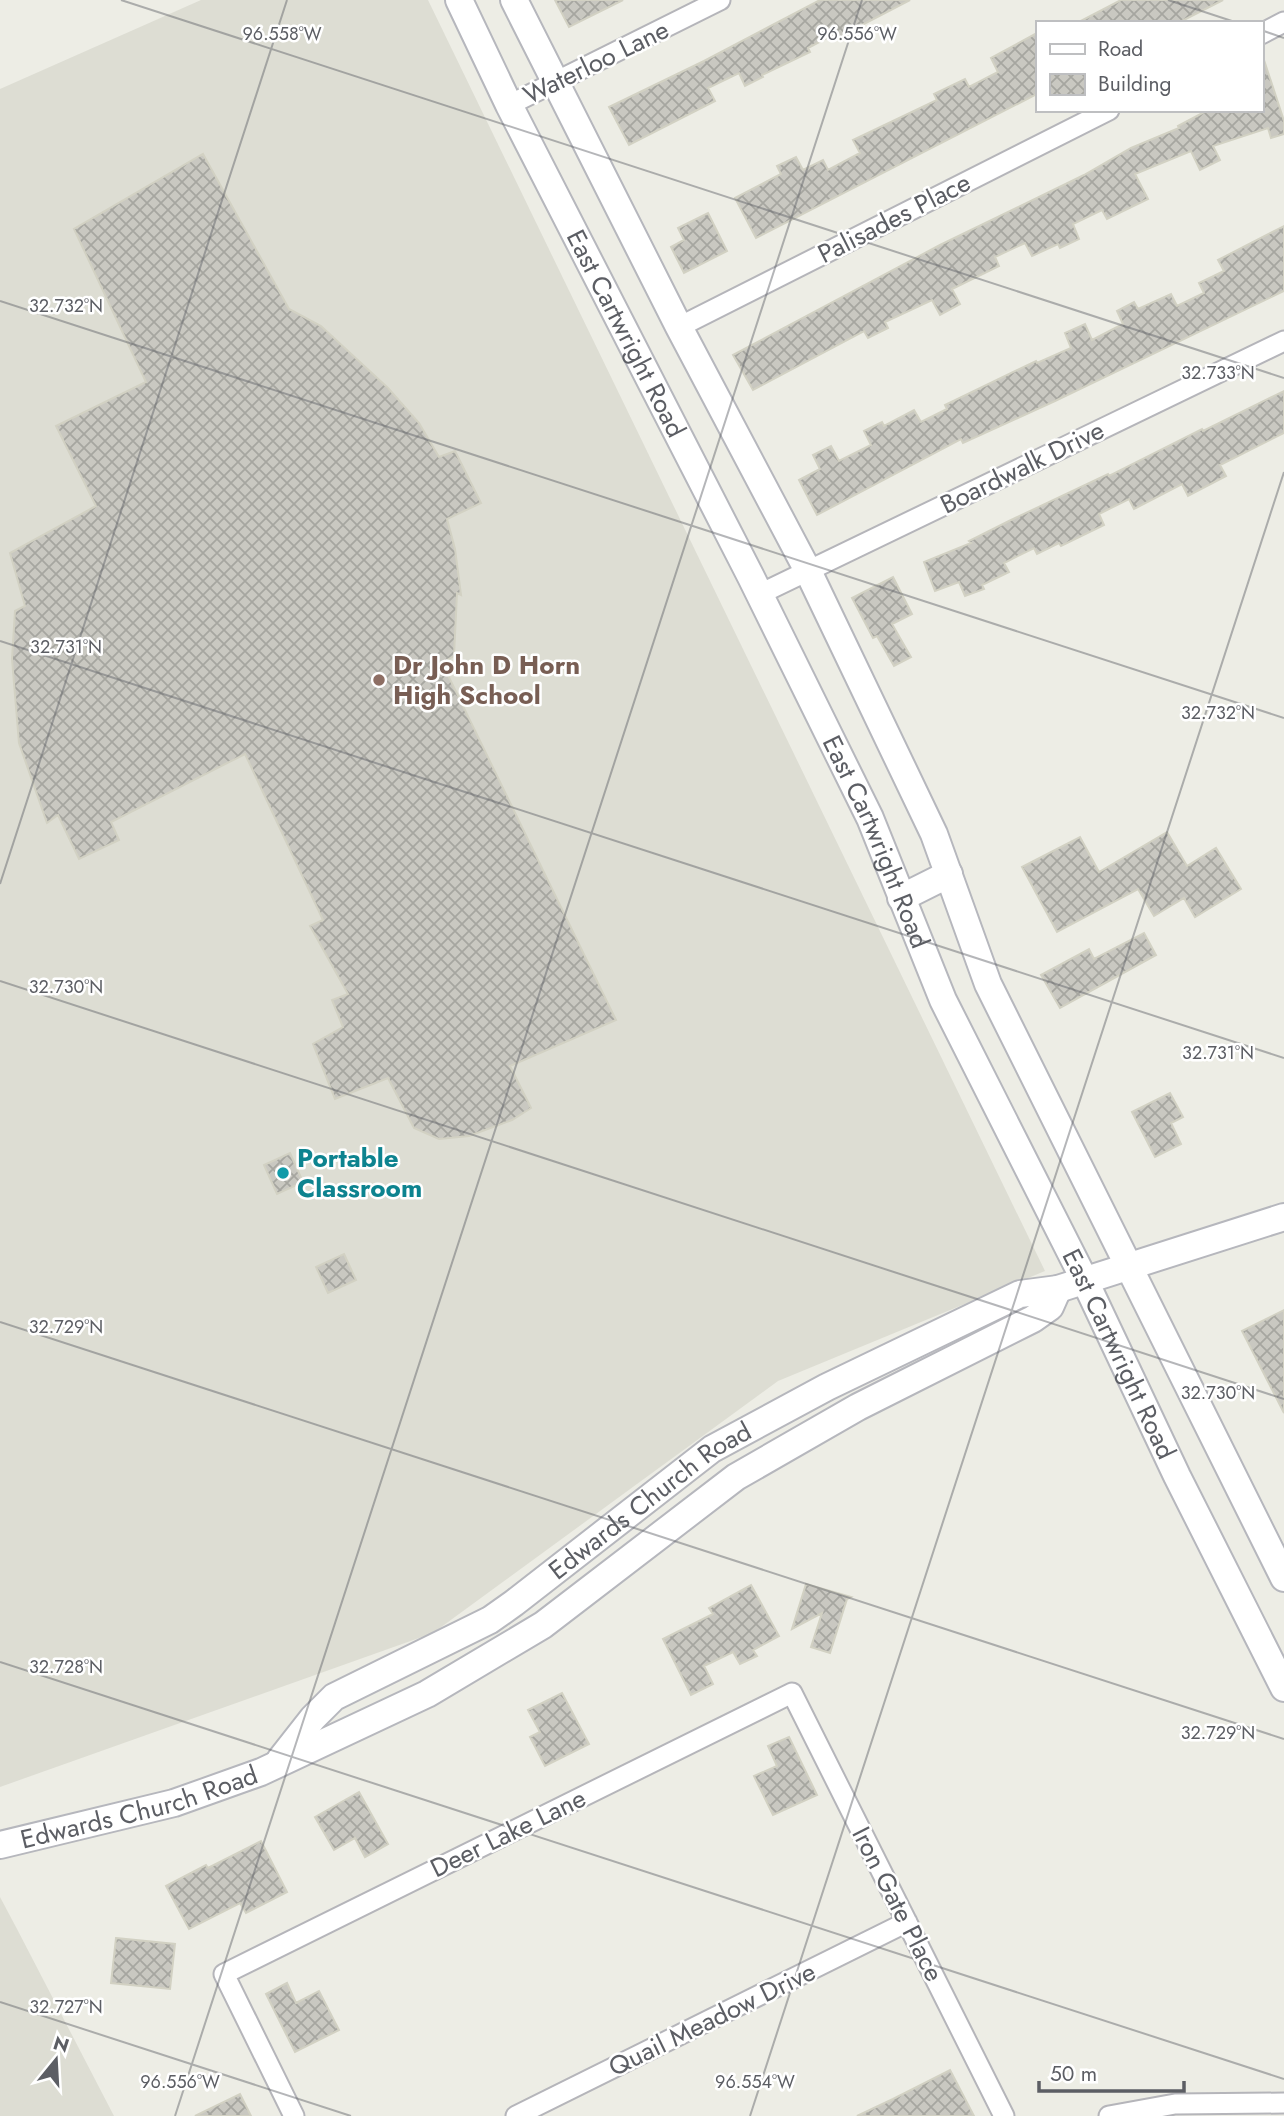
<svg xmlns="http://www.w3.org/2000/svg" width="1284" height="2116" font-family="Jost,sans-serif">
	<defs>
		<pattern id="building-cross-hatch" width="8" height="8" patternUnits="userSpaceOnUse" patternTransform="scale(1.75)"><rect width="8" height="8" fill="#c9c8c1"/><path d="M0 0l8 8M0 8l8-8" fill="none" stroke="#a6a6a0"/></pattern>
	</defs>
	<rect width="100%" height="100%" fill="#edede5"/>
	<!-- education -->
	<path fill="#ddddd3" d="M201,0H428L1045,1271L778,1381L433,1633L0,1787V89Z
		M0,1897L17,1929L114,2116H0Z"/>
	<!-- building -->
	<path fill="url(#building-cross-hatch)" stroke="#d2d1c3" stroke-width="2" d="M555,0H623L569,27Z
		M820,0H910L858,27L859,30L839,40L836,33L808,48L810,52L762,75L763,77L745,86L739,73L708,88L715,101L629,145L609,107L704,61Z
		M1121,0H1223L1178,23H1077Z
		M1037,33V94L756,238L735,198L781,174L777,166L796,157L803,170L823,160L828,170L860,153L853,140L937,100L934,94L965,79L969,87L998,72L991,58Z
		M1264,60L1284,121V134L1271,138L1268,128L1213,146L1220,160L1200,170L1191,151L1135,174L1148,199L1107,219L1102,210L1073,224L1079,239L1060,248L1058,244L1032,256L1025,243L995,257L999,266L952,289L960,304L940,315L932,300L885,322L888,328L868,338L864,331L753,390L733,355L940,245L1084,175L1131,148L1179,128L1178,126L1208,110H1261V61Z
		M203,154L289,309L321,326L388,388L419,423L439,457L455,451L481,503L447,519L455,549L461,595L457,593L454,656L442,663L616,1020L510,1066L531,1108L512,1120L469,1136L439,1139L414,1128L388,1078L335,1099L313,1044L343,1027L332,1000L348,994L310,926L323,920L245,754L111,822L119,840L79,859L58,815L47,823L19,743L12,659L15,611L25,606L10,553L96,506L56,426L146,382L74,229Z
		M708,213L727,251L684,273L671,247L684,240L678,228Z
		M1284,226V291L1055,401L963,443L961,439L817,515L799,480L820,469L813,455L831,446L839,461L871,445L864,431L882,422L884,426L914,410L921,422L947,409L945,405L1036,361L1037,363L1071,348L1065,333L1085,324L1092,340L1123,324L1117,311L1134,302L1138,309L1171,294L1177,306L1204,293L1199,283L1224,271L1218,260Z
		M1284,391V433L1220,465L1226,476L1188,496L1182,484L1134,509L1129,499L1099,514L1104,525L1061,546L1059,543L1037,554L1034,548L1004,563L1009,572L982,585L984,589L965,596L959,582L935,591L924,562L971,543L969,541L1009,521L1108,474L1109,476L1202,429L1203,431Z
		M893,577L912,614L892,624L911,657L894,666L877,636L873,638L852,598Z
		M1167,832L1187,866L1216,848L1241,889L1195,917L1184,898L1154,916L1138,889L1057,932L1022,867L1080,837L1099,872Z
		M1144,933L1156,955L1060,1008L1041,975L1089,949L1094,959Z
		M1170,1093L1183,1117L1171,1123L1181,1144L1155,1157L1132,1112Z
		M290,1153L303,1182L277,1194L264,1165Z
		M344,1254L356,1280L328,1293L316,1267Z
		M1284,1310V1413L1242,1331Z
		M806,1584L851,1597L847,1599L830,1653L811,1647L822,1613L792,1629Z
		M751,1585L779,1636L753,1650L757,1656L740,1664L733,1652L704,1666L713,1684L691,1695L663,1639L713,1614L709,1608Z
		M562,1693L589,1744L545,1766L530,1737L540,1732L528,1710Z
		M789,1737L817,1795L773,1815L754,1776L777,1766L768,1746Z
		M359,1792L388,1844L365,1857L355,1838L334,1850L315,1817Z
		M261,1841L287,1892L246,1913L240,1903L189,1929L166,1886L206,1865L208,1868Z
		M116,1938L175,1944L170,1989L111,1983Z
		M287,1983L296,2003L319,1991L339,2030L295,2052L266,1994Z
		M950,2070L974,2116H857L893,2099Z
		M240,2094L251,2116H195Z"/>
	<g fill="none" stroke-linecap="round" stroke-linejoin="round">
		<!-- street casing -->
		<g stroke="#b5b5ba" stroke-width="23">
			<path id="street" d="M1261,34L1284,22
				M509,105L720,0
				M679,327L1109,110
				M760,594L1284,341
				M294,2116L224,1974L792,1693L1004,2116
				M516,2116L907,1922
				M1109,2116L1175,2104L1284,2103"/>
		</g>
		<!-- secondary casing -->
		<g stroke="#b6b7bd" stroke-width="30">
			<g id="secondary">
				<path id="s1" d="M459,0L509,105L751,577L870,818L943,1000L1084,1279L1177,1476L1284,1688"/>
				<path d="M514,0L679,327L808,571L934,834L988,984L1284,1578"/>
				<path d="M901,898L949,874"/>
				<path id="s2" d="M280,1760L313,1718L334,1697L490,1620L514,1603L712,1449L827,1387L1020,1294L1058,1289L1284,1217"/>
				<path id="s3" d="M0,1845L174,1803L261,1772L427,1694L543,1625L736,1477L858,1407L1033,1319L1050,1307L1058,1289"/>
			</g>
		</g>
		<!-- street -->
		<use href="#street" stroke="#fff" stroke-width="19"/>
		<!-- secondary -->
		<use href="#secondary" stroke="#fff" stroke-width="26"/>
	</g>
	<!-- ticks -->
	<path fill="none" stroke="#5c5e64" stroke-width="2" stroke-opacity="0.45" d="M121,0L1284,378M1168,0L1238,23M1261,30L1284,38M0,301L1284,718M0,641L1284,1058M0,884L287,0M0,981L1284,1399M0,1322L1284,1739M0,1662L1284,2079M0,2002L351,2116M175,2116L862,0M750,2116L1284,472"/>
	<!-- markers -->
	<circle fill="#8d6e63" stroke="#fff" stroke-width="2.5" cx="379" cy="680" r="7"/>
	<circle fill="#0f9aa8" stroke="#fff" stroke-width="2.5" cx="283" cy="1173" r="7"/>
	<g text-anchor="middle" stroke-width="5" stroke-linejoin="round" paint-order="stroke">
		<!-- street labels -->
		<g font-size="26" fill="#5c5e64" stroke="#fff">
			<text transform="translate(596 62) rotate(-26)" y="9">Waterloo Lane</text>
			<text transform="translate(894 218) rotate(-27)" y="9">Palisades Place</text>
			<text dy="9" stroke="none"><textPath href="#s1" startOffset="373">East Cartwright Road</textPath></text>
			<text transform="translate(1022 467) rotate(-26)" y="9">Boardwalk Drive</text>
			<text dy="9" stroke="none"><textPath href="#s1" startOffset="940">East Cartwright Road</textPath></text>
			<text dy="9" stroke="none"><textPath href="#s1" startOffset="1507">East Cartwright Road</textPath></text>
			<text dy="9" stroke="none"><textPath href="#s2" startOffset="457">Edwards Church Road</textPath></text>
			<text dy="9" stroke="none"><textPath href="#s3" startOffset="144">Edwards Church Road</textPath></text>
			<text transform="translate(508 1833) rotate(-26)" y="9">Deer Lake Lane</text>
			<text transform="translate(898 1904) rotate(63)" y="9">Iron Gate Place</text>
			<text transform="translate(712 2019) rotate(-26)" y="9">Quail Meadow Drive</text>
		</g>
		<!-- education labels -->
		<g font-size="26" font-weight="bold" fill="#785e54" stroke="#fff" text-anchor="start">
			<text x="393" y="674">Dr John D Horn<tspan x="393" dy="30">High School</tspan></text>
		</g>
		<!-- culture labels -->
		<g font-size="26" font-weight="bold" fill="#0d838f" stroke="#fff" text-anchor="start">
			<text x="297" y="1167">Portable<tspan x="297" dy="30">Classroom</tspan></text>
		</g>
	</g>
	<g font-size="18" text-anchor="middle" fill="#5c5e64" stroke="#fff" stroke-width="5" stroke-linejoin="round" paint-order="stroke">
		<text x="282" y="40">96.558°W</text>
		<text x="857" y="40">96.556°W</text>
		<text x="66" y="312">32.732°N</text>
		<text x="1218" y="379">32.733°N</text>
		<text x="66" y="653">32.731°N</text>
		<text x="1218" y="719">32.732°N</text>
		<text x="66" y="993">32.730°N</text>
		<text x="1218" y="1059">32.731°N</text>
		<text x="66" y="1333">32.729°N</text>
		<text x="1218" y="1399">32.730°N</text>
		<text x="66" y="1673">32.728°N</text>
		<text x="1218" y="1739">32.729°N</text>
		<text x="66" y="2013">32.727°N</text>
		<text x="180" y="2088">96.556°W</text>
		<text x="755" y="2088">96.554°W</text>
	</g>
	<!-- legend -->
	<rect x="1036" y="21" width="228" height="91" fill="#ffffff" stroke="#bebfc1" stroke-width="2"/>
	<rect x="1050" y="44" width="35" height="10" fill="#ffffff" stroke="#bebfc1" stroke-width="2"/>
	<text x="1098" y="56" font-size="21" fill="#5c5e64">Road</text>
	<rect x="1050" y="74" width="35" height="21" fill="url(#building-cross-hatch)" stroke="#bebfc1" stroke-width="2"/>
	<text x="1098" y="91" font-size="21" fill="#5c5e64">Building</text>
	<!-- north arrow -->
	<g transform="translate(56 2060) rotate(18)" stroke="#ffffff" stroke-width="5" paint-order="stroke">
	<path d="M0-5L12 26L0 18L-12 26Z" fill="#5c5e64"/>
	<text y="-10" font-size="19" font-weight="bold" text-anchor="middle" fill="#5c5e64">N</text>
	</g>
	<!-- scale -->
	<path d="M1039 2081v10h145v-10" fill="none" stroke="#5c5e64" stroke-width="3.5"/>
	<text x="1050" y="2081" font-size="21" fill="#5c5e64" stroke="#ffffff" stroke-width="5" paint-order="stroke">50 m</text>
</svg>
